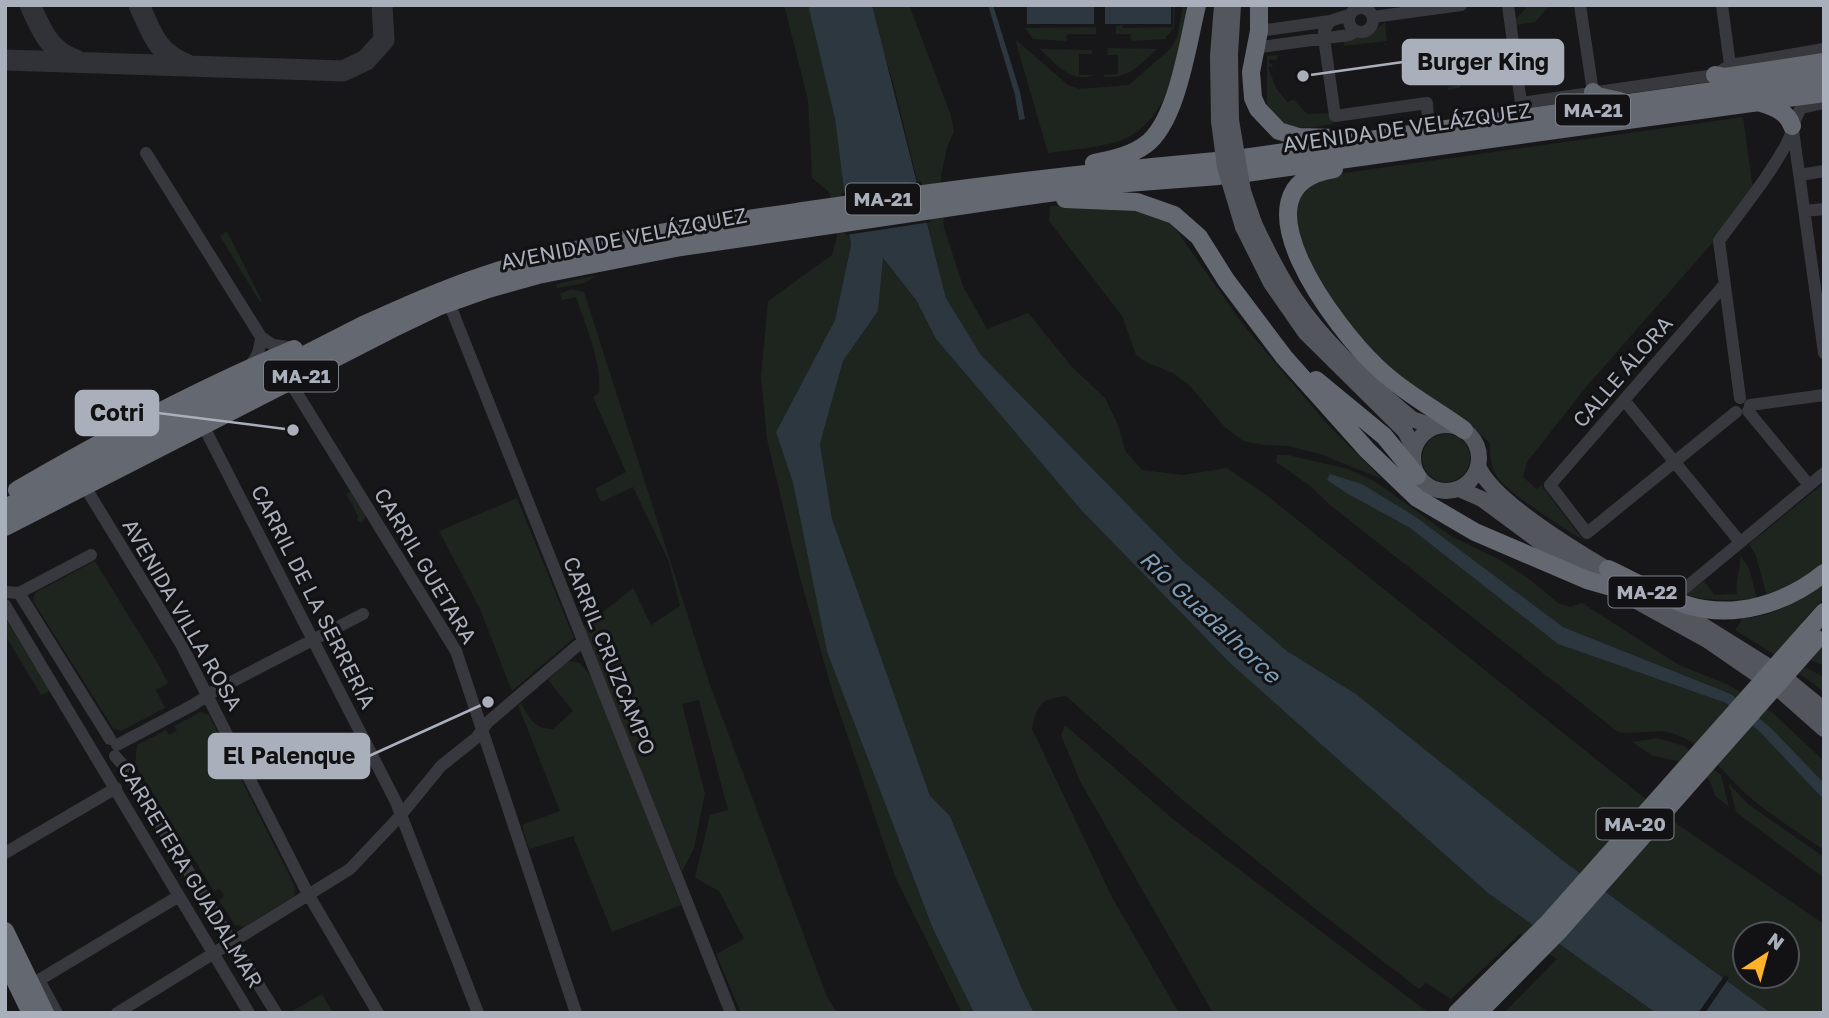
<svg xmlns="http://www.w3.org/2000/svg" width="1829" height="1018" font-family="'Golos Text',sans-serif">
	<rect width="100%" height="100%" fill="#17171a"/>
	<!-- green -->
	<path fill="#1d251e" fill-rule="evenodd" d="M784,5H808L835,119L851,245L835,320L776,432L793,483L827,652L933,929L974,1013H962L895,876L832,690L799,574L767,439L761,377L768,301L832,255L837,238L829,192L812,178L808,100Z
		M869,5H909L950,113L954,131L947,148L941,175L944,228L963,286L987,329L1028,313L1073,368L1105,398L1118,425L1126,452L1142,470L1183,475L1227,468L1269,497L1677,824L1824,924V1013H1771L1566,863L1356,694L1287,651L1182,560L981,355L946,298L894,86ZM1745,934H1787V976H1745Z
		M1173,5H1175L1174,27L1165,39L1131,41L1130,34H1116V26L1123,25V28L1173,27Z
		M1183,5H1189C1179,48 1174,110 1132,135C1111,148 1073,149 1048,153L1015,39L1068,85L1080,89L1129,85L1170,49L1177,37Z
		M1529,5H1550L1535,22L1516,25L1515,20Z
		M1385,22L1387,41L1344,46L1343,40L1368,36Z
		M1096,27V34H1067L1066,41L1033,39L1025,28Z
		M1108,48L1157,49C1138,66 1131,78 1104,77V75L1118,74V55H1107Z
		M1040,49L1092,50V54H1079V75H1093C1071,84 1055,63 1040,49Z
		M1279,55L1276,60L1270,59L1269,63L1274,66L1268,67L1276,88L1287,102L1294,100L1307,114L1331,113L1333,124C1302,129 1291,132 1267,110V56Z
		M1480,65L1459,88L1447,90L1449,87L1458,85L1457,77L1462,76L1460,68Z
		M1743,117L1753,190L1714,241L1587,386L1527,462L1523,477L1537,489L1541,485L1584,541C1566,529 1504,491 1496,475C1490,464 1490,455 1490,443C1463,416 1428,400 1399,377C1368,353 1284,247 1296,207C1301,190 1317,184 1330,175Z
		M1089,204L1152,212L1172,224L1245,327L1327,424L1382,479L1320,454L1288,446L1264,445L1243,441L1224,426L1189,385L1173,373L1146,362L1136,355L1122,316L1049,221L1050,206Z
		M227,231L262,301L260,302L220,236Z
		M882,257L916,300L936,339L1083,512L1231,664L1488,893L1656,1013H1504L1557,959L1520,934L1451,999L1426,983L1419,989L1318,911L1184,801L1066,696C1041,699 1037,704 1032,729L1112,897L1179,1013H1034L1022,989L950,816L930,797L832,519L820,444L843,361L878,311Z
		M598,275L585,283L557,288L556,284Z
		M571,289L584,292L710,685L827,997L837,1013H741L716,954L744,939L719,891L695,878L710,815L728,810L699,700L682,704L705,793L694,848L682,872L583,628L633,588L651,625L680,606L669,562L633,487L601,502L595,489L626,472L593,397L599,393C602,361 586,328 576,297L562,300L560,294Z
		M1422 458a24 24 0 1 1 48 0a24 24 0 1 1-48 0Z
		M1277,455H1288L1348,469L1376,482L1451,536L1500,560L1528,578L1558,603L1570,607L1582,603L1679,665L1729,685L1773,713L1824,761V783L1772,729L1731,694L1563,627L1416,517L1330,475L1328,479L1348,494L1410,528L1558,644L1726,703L1761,733L1824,800V850C1798,832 1770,815 1746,794C1723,773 1703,742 1671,733C1655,729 1635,735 1618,732L1330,505L1309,485L1276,462Z
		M1824,483V563L1804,580L1767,596L1756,556L1749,544Z
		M351,491L366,515L362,523L357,520L358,516L348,497L345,495Z
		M517,498L574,638L512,691L480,609L439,531Z
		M1740,555L1749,568L1757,598C1731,601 1710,601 1685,595L1704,581L1714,595L1737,594C1735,580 1741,570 1740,555Z
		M95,561L157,662L168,683L156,690L165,708L121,731L113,728L33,601L35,593Z
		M1824,579V598L1801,623L1824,646V666L1797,654L1791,660L1824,677V692L1775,655L1735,630L1743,618C1776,617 1799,600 1824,579Z
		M5,618L50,691L41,695L5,635Z
		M572,661L580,663L593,679L681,905L612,932L573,836L529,849L522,825L560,811L518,705L521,703C531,720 533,728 553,729L573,711L548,680L567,662Z
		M201,712L209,715L295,887L294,896L244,927L235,925L219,900L224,896L220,889L214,891L135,765L137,745L166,730L169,735L177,731L174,726Z
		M1065,725L1174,820L1429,1013H1213L1080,781L1061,735Z
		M1657,738L1684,746L1721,775L1729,807L1715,796L1710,781L1697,769L1677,761L1653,756L1632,742Z
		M1729,784L1748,804L1824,857V878L1736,812Z
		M322,994L333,1013H289Z"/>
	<!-- water -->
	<path fill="#2c373f" d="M808,5H872L946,298L981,355L1182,560L1287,651L1356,694L1566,863L1771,1013H1656L1488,893L1231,664L1083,512L936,339L916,300L883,258L878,311L843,361L820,444L832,519L930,796L950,816L1022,989L1034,1013H974L933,929L827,652L793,483L776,432L835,320L851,245L835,119Z
		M988,5H993L1020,92L1025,119L1019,120L1015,95Z
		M1027,5H1094V24H1027Z
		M1105,5H1171V24H1105Z
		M1330,474L1362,484L1416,517L1563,627L1731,694L1772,729L1824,783V800L1761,733L1726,703L1558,644L1410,528L1348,494L1327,480Z"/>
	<!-- pier -->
	<path fill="#17171a" d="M921,181L931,222L846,235L841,193Z
		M1725,975L1729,978L1705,1013H1698Z"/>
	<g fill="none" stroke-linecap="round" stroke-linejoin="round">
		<!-- taxiway -->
		<path stroke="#313237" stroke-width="21" d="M30,5C41,29 49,51 76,60
			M139,5C152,33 156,52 186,64
			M5,60L343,71L366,60L384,40L382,5"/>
		<!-- minor -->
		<path stroke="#38393f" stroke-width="12" d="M1508,5L1521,103L1715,75L1730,65L1824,49
			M1580,5L1593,92
			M1722,5L1730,65
			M1349 20a12 12 0 1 1 24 0a12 12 0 1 1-24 0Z
			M1373,17L1461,5
			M1330,21L1324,31V38L1335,116L1427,103L1428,120
			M1259,31L1330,21L1349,15
			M1254,48L1349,35L1356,31
			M1793,130L1824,353
			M146,153L261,337L273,345L294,348
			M1800,175L1824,171
			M1805,211L1824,209
			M1725,284L1550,485L1587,533L1736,412
			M453,313L731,1013
			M247,368C257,359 260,350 261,337
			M295,390L456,651L576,1013
			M1740,398L1719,241C1742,209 1768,178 1787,143C1793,131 1794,119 1801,108L1824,103
			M1624,400L1740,542
			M1750,405L1824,395
			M1748,411L1809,485
			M208,435L396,802L478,1013
			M90,495L181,644L308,894L378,1013
			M1684,589L1824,473
			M5,592L19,593L110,739
			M19,593L91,555
			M5,605L249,1013
			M117,745L193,705L216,690L363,614
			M115,756L123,765L276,1013
			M5,853L116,788
			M57,1013L39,980L179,896
			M117,1013L350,869L400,816L441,766L476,738L488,722L583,641"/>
		<!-- major -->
		<path stroke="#54565e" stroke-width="16" d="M1231,120L1230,54L1233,5
			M1219,121L1218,56L1222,5
			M1254,223C1266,249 1279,275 1295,299C1323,341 1362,376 1400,409L1412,419L1435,427
			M1243,227L1271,283L1305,332L1405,431L1414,449
			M1413 458a33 33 0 1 1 66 0a33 33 0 1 1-66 0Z
			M1478,466C1493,502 1581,554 1617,575
			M1459,489L1482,499L1544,545L1593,577L1707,640L1781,691L1824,729
			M1667,603L1779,673L1824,710"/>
		<!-- highway -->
		<path stroke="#646871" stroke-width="18" d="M1259,5V31L1251,72L1253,98L1258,109L1279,131L1299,137L1337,138
			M1715,75L1725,77L1824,62
			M1593,92L1597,96L1620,101
			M1761,103C1774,107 1788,112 1792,126
			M1243,158L1824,75
			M1094,163C1112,159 1130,156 1145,145C1177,123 1188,42 1197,5
			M1334,169C1225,186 1339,332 1377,367C1403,392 1435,409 1464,430
			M1246,173L1824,93
			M1065,199L1137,202L1174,215L1199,237L1226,280L1284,357L1367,450L1417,498L1475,532L1587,580L1608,586
			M1316,380L1384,436L1417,476
			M17,490C105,439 200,388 294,349
			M5,508L363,325C403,307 443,289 485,275C592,240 706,225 817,209C950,189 1082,173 1216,161
			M5,527L392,329L440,306L488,289L538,275L681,247L1041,194L1114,184L1219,176
			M1608,569C1634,581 1660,596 1687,605C1735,620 1787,603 1824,573
			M1808,630L1824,612
			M5,931L45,1013
			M5,960L31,1013"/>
		<!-- major-bridge -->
		<path stroke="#54565e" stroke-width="16" d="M1231,120L1243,191L1254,223
			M1219,121L1225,167L1243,227"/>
		<!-- highway-bridge -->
		<path stroke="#646871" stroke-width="18" d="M1457,1013L1548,923L1808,630
			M1478,1013L1558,932L1817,639"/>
	</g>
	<g text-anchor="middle" stroke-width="6" stroke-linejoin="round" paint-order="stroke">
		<!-- shield labels -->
		<g fill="#121215" stroke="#7c8089" stroke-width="2">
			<rect x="1556" y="94.5" width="74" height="31" rx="5"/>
			<rect x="846" y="183.5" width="74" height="31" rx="5"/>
			<rect x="264" y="360.5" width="74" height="31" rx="5"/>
			<rect x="1608.5" y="576.5" width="77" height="31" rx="5"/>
			<rect x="1596.5" y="808.5" width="77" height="31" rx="5"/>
		</g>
		<g font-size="19" font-weight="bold" fill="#a9afbb">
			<text x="1593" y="117">MA-21</text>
			<text x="883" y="206">MA-21</text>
			<text x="301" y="383">MA-21</text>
			<text x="1647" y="599">MA-22</text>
			<text x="1635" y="831">MA-20</text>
		</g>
		<!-- street labels -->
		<g font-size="21" fill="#a9afbb" stroke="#121215">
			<text transform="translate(1407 128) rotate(-8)" y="7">AVENIDA DE VELÁZQUEZ</text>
			<text transform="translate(624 239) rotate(-11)" y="7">AVENIDA DE VELÁZQUEZ</text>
			<text transform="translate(1623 372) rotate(-49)" y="7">CALLE ÁLORA</text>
			<text transform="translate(425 566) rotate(59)" y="7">CARRIL GUETARA</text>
			<text transform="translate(313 597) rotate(63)" y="7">CARRIL DE LA SERRERÍA</text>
			<text transform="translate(182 615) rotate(60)" y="7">AVENIDA VILLA ROSA</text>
			<text transform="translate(609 656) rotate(68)" y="7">CARRIL CRUZCAMPO</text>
			<text transform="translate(190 875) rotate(59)" y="7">CARRETERA GUADALMAR</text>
		</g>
		<!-- water labels -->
		<g font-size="23" font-style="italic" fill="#7d9eb8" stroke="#121215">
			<text transform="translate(1210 617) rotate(43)" y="8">Río Guadalhorce</text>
		</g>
	</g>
	<!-- callouts -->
	<path fill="none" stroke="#a9afbb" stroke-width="2.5" d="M1303 76L1403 62M293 430L158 413M488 702L369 756"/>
	<g fill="#a9afbb" stroke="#121215" stroke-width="2.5">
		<circle cx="1303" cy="76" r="7"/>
		<circle cx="293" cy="430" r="7"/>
		<circle cx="488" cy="702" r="7"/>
	</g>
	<g fill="#a9afbb" stroke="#a9afbb" stroke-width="2.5">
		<rect x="1403" y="40" width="160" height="44" rx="7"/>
		<rect x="76" y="391" width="82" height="44" rx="7"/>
		<rect x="209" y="734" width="160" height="44" rx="7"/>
	</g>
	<g font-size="23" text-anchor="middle" font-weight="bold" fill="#111">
		<text x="1483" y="70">Burger King</text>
		<text x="117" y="421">Cotri</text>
		<text x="289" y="764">El Palenque</text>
	</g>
	<!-- border -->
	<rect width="1829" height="1018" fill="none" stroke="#a9afbb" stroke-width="14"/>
	<!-- north arrow -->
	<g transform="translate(1766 955) rotate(36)"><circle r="33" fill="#121215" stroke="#4e5157" stroke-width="2"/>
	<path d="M0-5L12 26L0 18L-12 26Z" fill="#ffb22a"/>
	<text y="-10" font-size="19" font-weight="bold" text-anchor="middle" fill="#a9afbb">N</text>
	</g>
</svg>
